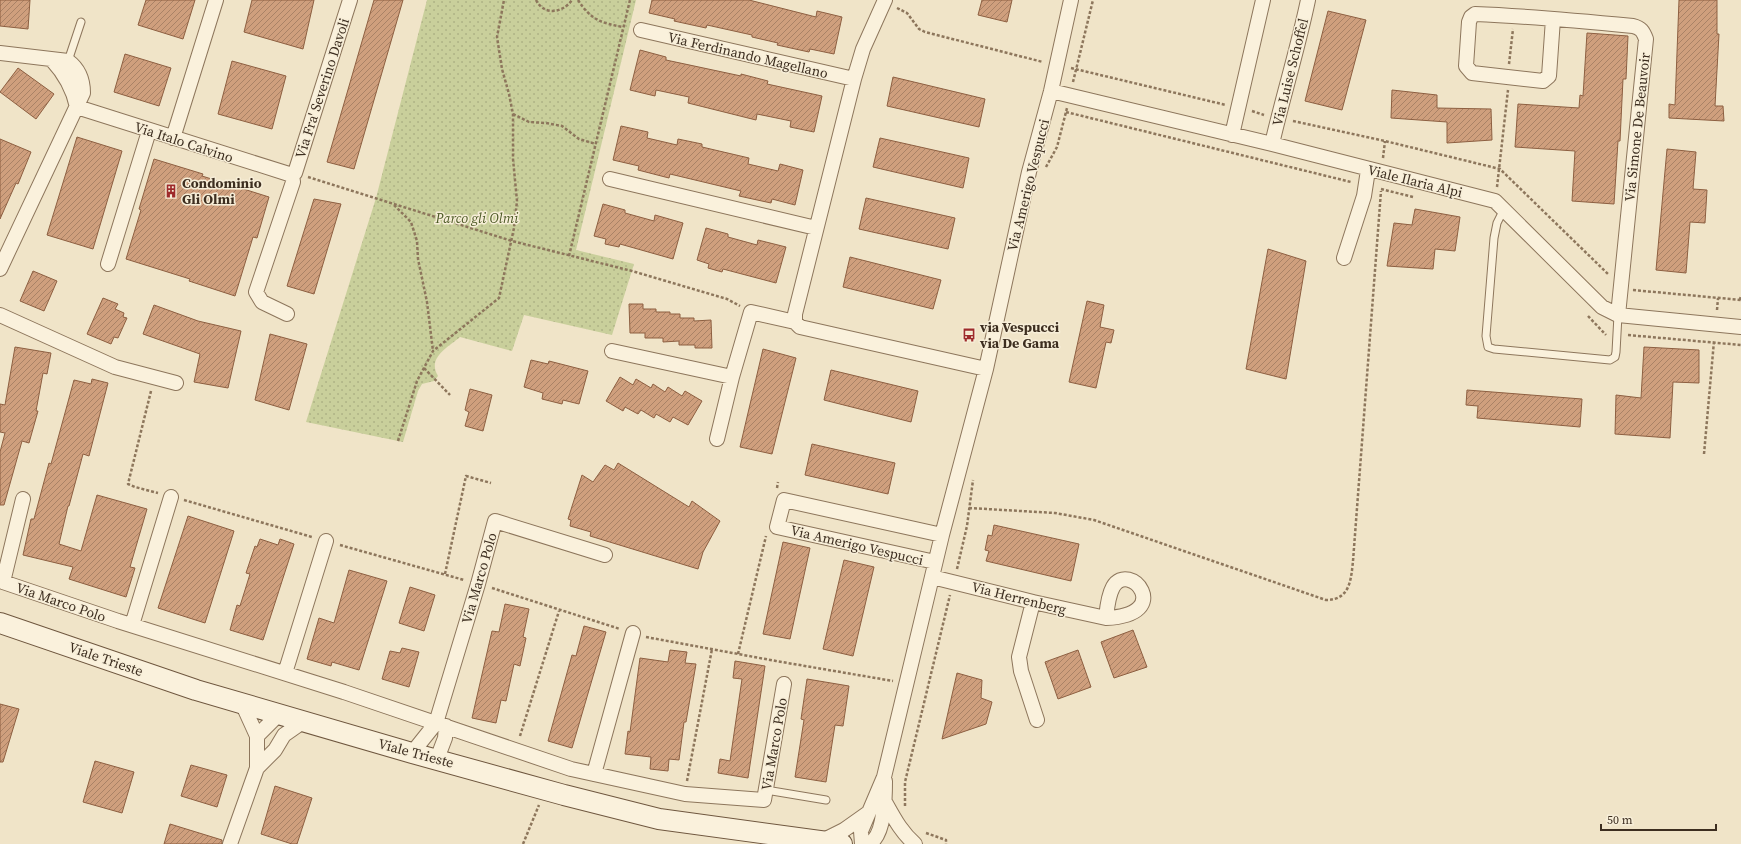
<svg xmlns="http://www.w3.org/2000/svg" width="1741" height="844" font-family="'Source Serif 4',serif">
	<defs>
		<pattern id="park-dots" width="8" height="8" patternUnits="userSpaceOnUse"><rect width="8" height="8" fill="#c9cf9b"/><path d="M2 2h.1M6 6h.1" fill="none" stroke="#aeb285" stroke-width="1.8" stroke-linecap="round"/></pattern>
		<pattern id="building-hatch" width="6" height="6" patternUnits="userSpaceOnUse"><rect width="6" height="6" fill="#cf9f7d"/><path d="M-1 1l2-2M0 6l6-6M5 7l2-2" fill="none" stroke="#a98266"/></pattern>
	</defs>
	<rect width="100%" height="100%" fill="#f0e4c8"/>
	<!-- park -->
	<path fill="url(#park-dots)" d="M427,0H636L576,250L634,264L612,335L524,315L512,351L460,337C447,348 427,358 438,376L434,381L422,384L418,391L403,442L306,422L376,198Z"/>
	<!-- building -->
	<path fill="url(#building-hatch)" stroke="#8d5f41" d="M0,0H30L28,29L0,26Z
		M146,0H195L183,39L138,25Z
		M252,0H314L303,49L244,32Z
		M374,0H403L354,169L327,162Z
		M652,0H749L816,17L817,11L842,17L834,54L810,49L809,52L777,45L778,43L752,37V35L707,25L706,28L674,21L675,19L649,13Z
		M982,0H1012L1007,22L978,15Z
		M1679,0H1717V34H1719L1715,106H1723L1724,121L1669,118V104L1675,105Z
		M1328,11L1366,20L1342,110L1305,101Z
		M1587,33L1628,36L1626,79H1623L1620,141H1618L1614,204L1572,201L1575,151L1515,147L1518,104L1579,108L1580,95L1583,96Z
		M640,50L666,57V60L741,76V74L768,81L767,84L822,96L814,132L790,127L791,121L757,114L756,120L688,103L689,97L656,90L655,96L630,90Z
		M125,54L171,68L159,106L114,92Z
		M232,61L286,76L272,129L218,114Z
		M18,68L54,94L36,119L0,92Z
		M893,77L985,99L979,127L887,106Z
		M1392,90L1437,95V108L1491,109L1492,140L1447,143V122L1391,118Z
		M621,126L648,132L647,138L677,145L678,139L702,144V147L749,158L748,164L778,171L780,164L803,170L795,205L772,199L771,203L739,196L741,191L670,174L669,178L638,170L639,166L613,160Z
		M77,137L122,151L93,249L47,235Z
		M880,138L969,158L963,188L873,167Z
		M0,139L31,152L18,184L16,183L0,219Z
		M1667,149L1696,152L1693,189L1707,190L1705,223L1690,222L1686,273L1656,270Z
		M154,159L203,174L202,176L269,197L257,238L253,237L235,296L189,281L190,279L126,259L141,210L139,209Z
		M866,198L955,218L948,249L859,229Z
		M314,199L341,204L314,294L287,286Z
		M603,204L625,210V213L654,221L655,215L683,223L673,259L620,244L619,247L605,244L606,239L594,236Z
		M1415,209L1460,217L1455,251L1435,249L1433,269L1387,266L1394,223L1412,225Z
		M706,228L728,234V237L757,245L758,240L786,247L776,283L723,269L722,272L708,268L709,264L697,260Z
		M1268,249L1306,261L1286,379L1246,369Z
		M850,257L941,280L933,309L843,287Z
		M33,271L57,281L44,311L20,301Z
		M103,298L118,304L115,309L124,313L123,317L127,318L118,338L114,337L111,344L87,334Z
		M1087,301L1104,305L1100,327L1114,330L1111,343L1106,342L1096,388L1069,382Z
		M629,304H643V309H656V312H670V314H680V318H694V321L711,320L712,348H695V345H679V341L663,342V338H645V333H630Z
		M154,305L198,321L241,331L228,388L194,382L200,354L143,334Z
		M270,334L307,344L289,410L255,400Z
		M15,347L51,353L47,374L43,373L36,411H38L29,443L22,441L4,505H0V452L5,433L0,432V404L5,405Z
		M1644,347L1699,350V383L1673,382L1670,438L1615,434L1616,395L1641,398Z
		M763,349L796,358L772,454L740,447Z
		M531,360L548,364L549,361L588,371L579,404L563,400L562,404L542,399L543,393L524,387Z
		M831,370L918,391L911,422L824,400Z
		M620,377L633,385L636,379L651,388L653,384L665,392L668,387L682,396L685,391L702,401L688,425L673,417L670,422L656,414L654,418L641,410L638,414L625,407L623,411L606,401Z
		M92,379L108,383L89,456L83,454L69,506H68L59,544L81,551L97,495L147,509L130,567L135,568L126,597L69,579L73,567L23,555L31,519H34L49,463L51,464L74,380L91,384Z
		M470,389L492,395L483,431L465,426L469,412L465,410Z
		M1467,390L1582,399L1580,427L1477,418L1478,406L1466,405Z
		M812,444L895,463L888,494L805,475Z
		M618,463L689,507L692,501L720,521L703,552L698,569L590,536L591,532L570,526L571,520L568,519L582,475L593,482L605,465L614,470Z
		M188,516L234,531L205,623L158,608Z
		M994,525L1079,544L1071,581L986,561L989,551L985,550L988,535L992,536Z
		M260,539L278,545L280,539L294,544L263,640L230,630L237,605L240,606L250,574L246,573L255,546L257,547Z
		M783,542L810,548L790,639L763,634Z
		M844,560L874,567L853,656L823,649Z
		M349,570L387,581L359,670L332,662L331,666L307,659L319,618L334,623Z
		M410,587L435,595L424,631L399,623Z
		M505,604L529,609L523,637L526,638L520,666L514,664L506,701L501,700L496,723L472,718L492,631L499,632Z
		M584,626L606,632L572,748L548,741L572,655L576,656Z
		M1133,630L1147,667L1114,678L1101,642Z
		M402,648L419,652L409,687L382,679L390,651L400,653Z
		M670,650L687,652L685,663L696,664L686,722H684L679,760L669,759L668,771L650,769L651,757L625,754L628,731L630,732L640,658L668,662Z
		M1078,650L1091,687L1058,699L1045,662Z
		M735,661L765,666L748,778L718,773L720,759L730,761L742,679L733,678Z
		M957,673L982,680L981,698L992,702L986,724L942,739Z
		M807,679L849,686L843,726L835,725L826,782L795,777L804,720L801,719Z
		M0,704L19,709L3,762H0Z
		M95,761L134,772L122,813L83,802Z
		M191,765L227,775L217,807L181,796Z
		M275,786L312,798L297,844H292L261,834Z
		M170,824L222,840V844H164Z"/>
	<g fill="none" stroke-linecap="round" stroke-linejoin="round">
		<!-- service casing -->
		<g stroke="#8d765c" stroke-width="9">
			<path id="service" d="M68,61L81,22
				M1504,209L1497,223L1494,238L1486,336L1488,347L1494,349L1610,360L1615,357L1616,352L1618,315
				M766,790L826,800"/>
		</g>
		<!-- minor casing -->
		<g stroke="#8d765c" stroke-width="16">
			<path id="minor" d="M1553,19L1549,76L1543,81L1472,73L1466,66L1469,22L1471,17L1475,14C1528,16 1581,21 1633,26C1641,28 1643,31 1646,39L1618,315
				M641,30L854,79
				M0,53L68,61C79,69 83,80 83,93L0,269
				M52,60C65,74 73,88 77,107
				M1051,91L1272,144L1495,201L1602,307L1618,315L1741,327
				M77,107L292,175
				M1232,135L1263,0
				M173,138L216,0
				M1272,144C1283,96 1298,48 1308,0
				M292,175L295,173L350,0
				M610,179L816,228
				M1344,258L1364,196L1368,170
				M108,264L149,131
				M287,314L262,302L256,292L293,182L292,175
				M0,315L115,367L176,383
				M795,322V314L854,79L863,49L885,0
				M795,322L800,327L986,369
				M612,351L732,377L751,312L795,322
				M717,439L732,377
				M23,499L3,582L118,621L344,692L571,769L685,794L764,800L784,684
				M935,562L777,527L784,500L942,535
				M932,577L1033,602L1106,618C1176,615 1129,559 1113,587C1108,596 1107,608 1106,618
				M1033,602L1019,657L1021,671L1037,720
				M132,625L171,497
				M285,673L326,541
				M257,736L279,714
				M412,753L436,723L478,584L495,521L605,555
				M437,759L445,738L446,726
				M257,768L275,750L284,735L304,721
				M594,774L633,633
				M885,802C894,818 901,832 915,844
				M824,840L844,830L868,813
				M230,844L257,768V736L242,703
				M862,844L861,831L884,777L942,535L986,369L1029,172L1051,91L1071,0
				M869,844C885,835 885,797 885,781"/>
		</g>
		<!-- secondary casing -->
		<g stroke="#6f573f" stroke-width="22">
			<path id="secondary" d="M0,623L196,690L412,753L564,795L659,819L842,844"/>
		</g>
		<!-- path -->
		<path stroke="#8d765c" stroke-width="2.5" stroke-dasharray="3 2" stroke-linecap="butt" d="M536,0C544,16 563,13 572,0
			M578,0C591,20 601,23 623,27
			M897,8L907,13L919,29L925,32L1043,62
			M1509,64L1513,29
			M1071,68L1226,105
			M1073,82L1093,0
			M1252,111L1264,115
			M1066,112L1351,182
			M513,114L529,122L546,123L562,126L579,139L596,144
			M1293,121L1385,141L1500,169L1608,274
			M1383,158L1385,141
			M1046,167L1057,147L1067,108
			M308,177L512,241L632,271L727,299L740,306
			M1497,187L1508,90
			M1381,189L1413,197
			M394,205L411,222L417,241L418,259L427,302L433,351
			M569,256L630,0
			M1633,290L1741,300
			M1740,300L1741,295
			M1717,310L1718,298
			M1588,316L1606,335
			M1628,335L1741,345
			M424,368L450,395
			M151,391L128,484L135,487L158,493
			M398,441L417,381L433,351L499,298L514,228L517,201L513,159V114L509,94L502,69L497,37L504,0
			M1704,454L1714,341
			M777,488L778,482
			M184,500L312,537
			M969,508L1055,513L1094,520L1326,600C1350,600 1351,580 1353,561L1381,191
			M340,545L464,580
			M957,569L967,526L973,480
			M445,574L466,476L491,483
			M492,588L620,629
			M646,637L776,661L893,681
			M738,654L766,536
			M520,736L559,611
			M687,781L712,649
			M905,806V782L950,595
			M926,833L946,840V844
			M523,844L539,805"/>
		<!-- service -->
		<use href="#service" stroke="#faf1dc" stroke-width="7"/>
		<!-- minor -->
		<use href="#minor" stroke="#faf1dc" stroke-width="14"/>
		<!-- secondary -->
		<use href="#secondary" stroke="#faf1dc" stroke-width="20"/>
	</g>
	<!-- icons -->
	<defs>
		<g id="building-bare" transform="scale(1.08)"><path d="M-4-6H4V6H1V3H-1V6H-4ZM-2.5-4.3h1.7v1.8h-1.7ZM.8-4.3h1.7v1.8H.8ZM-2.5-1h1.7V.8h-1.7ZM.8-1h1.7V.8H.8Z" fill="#9e2a2b" stroke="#f7eed8" stroke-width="2.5" paint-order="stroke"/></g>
		<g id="bus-bare" transform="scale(1.08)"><path d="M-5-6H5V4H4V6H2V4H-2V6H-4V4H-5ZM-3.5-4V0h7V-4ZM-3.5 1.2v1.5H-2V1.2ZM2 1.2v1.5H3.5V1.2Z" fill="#9e2a2b" stroke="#f7eed8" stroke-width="2.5" paint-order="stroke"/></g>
	</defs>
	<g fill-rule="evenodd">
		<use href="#building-bare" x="171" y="191"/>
		<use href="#bus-bare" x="969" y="335"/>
	</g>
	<g text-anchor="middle" stroke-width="3" stroke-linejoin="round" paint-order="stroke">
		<!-- street labels -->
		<g font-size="14" fill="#3d2e20" stroke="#f7eed8">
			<text transform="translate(748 55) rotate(13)" y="5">Via Ferdinando Magellano</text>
			<text transform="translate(1290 72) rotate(-76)" y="5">Via Luise Schoffel</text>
			<text transform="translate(322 88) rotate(-72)" y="5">Via Fra' Severino Davoli</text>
			<text transform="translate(1637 127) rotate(-84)" y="5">Via Simone De Beauvoir</text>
			<text transform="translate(184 142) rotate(18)" y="5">Via Italo Calvino</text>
			<text transform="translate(1415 181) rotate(14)" y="5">Viale Ilaria Alpi</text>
			<text transform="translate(1028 185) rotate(-76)" y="5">Via Amerigo Vespucci</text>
			<text transform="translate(857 545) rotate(13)" y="5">Via Amerigo Vespucci</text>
			<text transform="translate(479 578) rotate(-74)" y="5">Via Marco Polo</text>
			<text transform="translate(1019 598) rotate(14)" y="5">Via Herrenberg</text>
			<text transform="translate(61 602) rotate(19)" y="5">Via Marco Polo</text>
			<text transform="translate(106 659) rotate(19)" y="5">Viale Trieste</text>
			<text transform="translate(774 744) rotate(-80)" y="5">Via Marco Polo</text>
			<text transform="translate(416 753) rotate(15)" y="5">Viale Trieste</text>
		</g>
		<!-- poi labels -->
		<g font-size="14" font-weight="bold" fill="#3d2e20" stroke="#f7eed8" text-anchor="start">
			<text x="182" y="188">Condominio<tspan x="182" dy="16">Gli Olmi</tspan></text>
			<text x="980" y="332">via Vespucci<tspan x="980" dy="16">via De Gama</tspan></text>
		</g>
		<!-- park labels -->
		<g font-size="14" font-style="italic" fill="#4d5a26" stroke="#f7eed8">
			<text x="477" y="223">Parco gli Olmi</text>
		</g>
	</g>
	<!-- scale -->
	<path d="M1601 824v6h115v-6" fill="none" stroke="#3d2e20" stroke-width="2"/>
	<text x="1607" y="824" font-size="12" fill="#3d2e20" stroke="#f7eed8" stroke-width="3" paint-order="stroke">50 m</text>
</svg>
